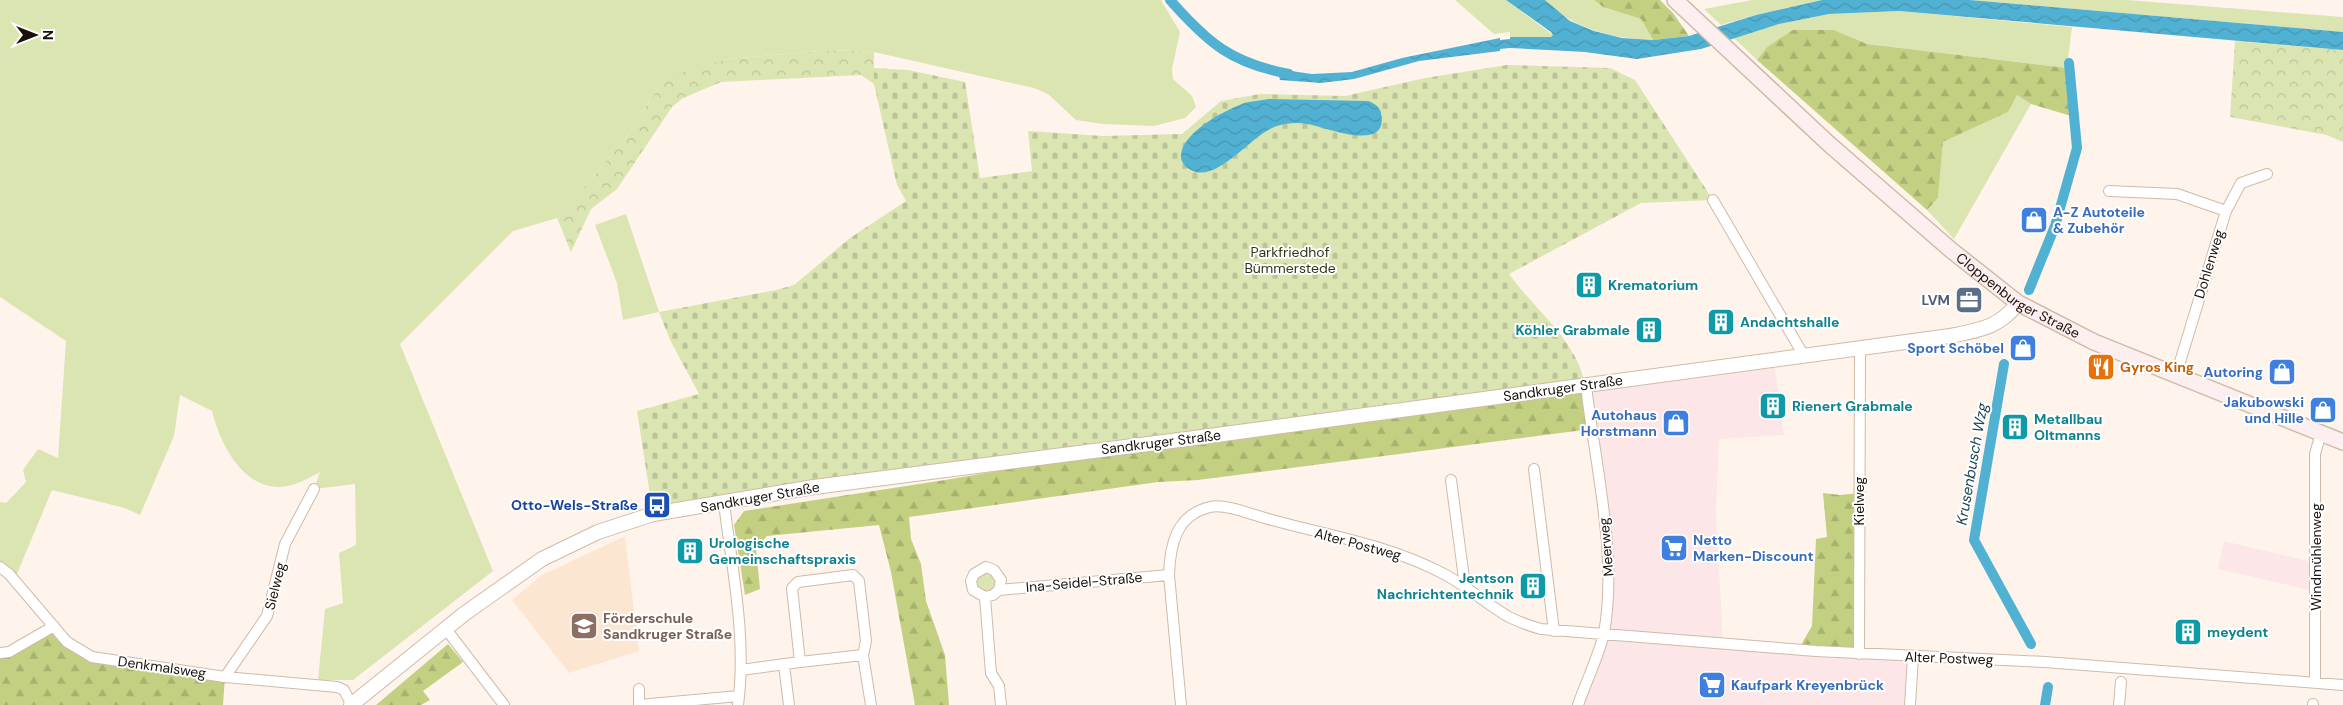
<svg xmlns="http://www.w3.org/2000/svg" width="2343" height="705" font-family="'DM Sans',sans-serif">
	<defs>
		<pattern id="forest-firs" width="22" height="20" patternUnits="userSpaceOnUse" patternTransform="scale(1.25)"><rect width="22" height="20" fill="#c3d082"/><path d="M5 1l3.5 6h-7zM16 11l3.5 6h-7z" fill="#a7b26f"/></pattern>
		<pattern id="cemetery-stones" width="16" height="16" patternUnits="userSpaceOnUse" patternTransform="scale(1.25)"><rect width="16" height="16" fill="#dbe5b2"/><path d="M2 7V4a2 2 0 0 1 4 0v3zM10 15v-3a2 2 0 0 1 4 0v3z" fill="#bbc398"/></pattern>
		<pattern id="park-crowns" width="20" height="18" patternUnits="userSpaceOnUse" patternTransform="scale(1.25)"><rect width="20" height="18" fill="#dbe5b2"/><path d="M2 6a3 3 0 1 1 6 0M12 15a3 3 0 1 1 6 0" fill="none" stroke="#bbc398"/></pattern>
		<pattern id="water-waves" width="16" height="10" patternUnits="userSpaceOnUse" patternTransform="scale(1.25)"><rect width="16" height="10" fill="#51b1d2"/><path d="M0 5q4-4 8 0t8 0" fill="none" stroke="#4697b3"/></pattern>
	</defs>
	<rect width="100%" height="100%" fill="#fef4ec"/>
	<!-- commercial -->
	<path fill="#fce6e8" d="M1774,362L1784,435L1719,439L1716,510L1723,644L1913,657L1910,705H1578L1596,655L1609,588L1586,386Z
		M2224,541L2316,563L2315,591L2218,569Z"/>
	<!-- built -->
	<path fill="#fde6d1" d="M625,536L639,651L569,673L512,600L542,575Z"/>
	<!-- grass -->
	<path fill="#dbe5b2" d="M0,0H1161L1180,32L1172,69L1173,79L1192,96L1196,107L1185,118L1154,126L1103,124L1076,120L1048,94L1034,88L874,52L833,50L728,59L659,87L623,142L557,218L513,231L400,344L493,571L353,680H318L325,609L343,603L339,553L356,545L355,484L314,489L320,472C312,476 304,481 295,484C249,500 221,448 212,411L180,395L174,436L140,515L125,508L52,490L14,581L0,568V502L6,503L26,482L23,470L38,449L58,458L66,341L0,297Z
		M1455,0H1506L1553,35L1551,37H1510V32L1494,34Z
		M1545,0H1594L1603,7L1641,19L1653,40C1612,38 1575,30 1545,0Z
		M1752,0H1822L1756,15L1721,25L1704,9Z
		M1970,0H2127L2343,17V32Z
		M1899,11L2072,27L2067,68L1867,44L1834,30L1767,47L1757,60L1734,38L1779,24L1829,14Z
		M2017,95L2031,104L1954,239L1927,210L1938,198L1943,142L2008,112Z
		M626,214L659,312L623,320L617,283L595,225Z
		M994,570L999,590L979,595L974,574Z"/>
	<!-- forest -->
	<path fill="url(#forest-firs)" d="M1594,0H1660L1673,13L1689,36L1653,40L1641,19L1603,7Z
		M1793,30H1834L1867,44L2067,68L2071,116L2031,104L2017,95L2008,112L1943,142L1938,198L1927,210L1757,60L1767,47Z
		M1586,386L1591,429L1198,480L1158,482L909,517L911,539L921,564L926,601L945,655L949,705H915L891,572L879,525L767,536L756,549L760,589L745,595L734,525L744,511L945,480L1167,442Z
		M1823,493L1840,495L1860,493L1859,654L1798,650L1812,626L1816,539L1827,537Z
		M54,630L92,657L225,677L223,705H0V655Z
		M448,644L463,662L423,691L430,700L421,705H376Z"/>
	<!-- cemetery -->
	<path fill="url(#cemetery-stones)" d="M1507,65L1610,68L1635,80L1713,200L1641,203L1509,274C1534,309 1577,340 1585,385L653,514L637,411L699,394L670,340L659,312L776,290L794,285L850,238L906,201L897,185L874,84V68L908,70L965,82L980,178L1032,171L1028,131L1103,136L1182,134L1221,101L1260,94L1345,96L1425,78Z"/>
	<!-- park -->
	<path fill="url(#park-crowns)" d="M2235,41L2343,50V142L2327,135L2230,117Z
		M833,50L874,52V84L861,75L721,82L683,98L672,107L617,189L591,209L571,252L557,218L623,142L659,87L680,73L728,59Z"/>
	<!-- water -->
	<path fill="url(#water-waves)" d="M1506,0H1545L1570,21L1594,31L1622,38L1653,40L1689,36L1756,15L1822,0H1970L2343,32V50L1899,11L1829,14L1779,24L1701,49L1637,59L1585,52L1510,48L1500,49V51L1419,61L1354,79L1321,83L1280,80L1277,69L1312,74L1352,72L1402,58L1500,38V40L1510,39V37H1551L1553,35L1551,32Z
		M1268,99L1368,101C1374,103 1380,107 1381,113C1390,155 1323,126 1307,124C1298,122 1286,123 1277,126C1253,133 1222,178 1196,172C1189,170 1181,164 1181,157C1180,134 1223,111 1242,104C1249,101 1259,101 1268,99Z"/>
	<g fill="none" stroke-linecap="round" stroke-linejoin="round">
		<!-- canal -->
		<path stroke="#51b1d2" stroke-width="10" d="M1170,0C1208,43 1231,63 1289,74
			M2029,290L2055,226L2077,148L2069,63
			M2004,364L1974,540L2031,644
			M2045,705L2048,687"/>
		<!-- minor casing -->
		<g stroke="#d0baa7" stroke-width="12">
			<path id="minor" d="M2109,191L2177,194L2226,211
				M1713,200L1804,356
				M2176,375L2226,211L2241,183L2267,174
				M1534,469L1554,631
				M1451,480L1465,586
				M724,503C732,569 747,638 738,705
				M0,567L9,574L67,642L92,657L225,677L337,687L344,690L352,705
				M999,590L1001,580L994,570L986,567L974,574L971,581L973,590L985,597L993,595L999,590L1169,575
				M985,597L991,673L999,686L1001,705
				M446,629L504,705
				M0,653L9,652L54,626
				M1859,654L1860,348
				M800,662L863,655
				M784,665L789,705
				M741,670L800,662L792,588L798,582L853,575L859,581L866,641L863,655L871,705
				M225,677L267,616L285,544L314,489
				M2315,681V454L2321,433
				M639,689V705
				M639,705L739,696
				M1181,705L1169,575C1170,545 1176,515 1210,507C1226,503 1255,516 1272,520C1330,536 1389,545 1442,573C1466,585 1486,604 1509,617C1519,622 1530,626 1541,629L1816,651L2045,662L2343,685
				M1578,705C1585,684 1600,653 1604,633C1618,556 1595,464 1586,386
				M1910,705L1913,657
				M2119,705L2121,682
				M2313,705V704"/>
		</g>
		<!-- tertiary casing -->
		<g stroke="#d0baa7" stroke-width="16">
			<path id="tertiary" d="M351,705L464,614L542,559L598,532L653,514L814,487L1187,439L1950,336C1979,330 1999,328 2018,303"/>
		</g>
		<!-- secondary casing -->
		<g stroke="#d0baa7" stroke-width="18">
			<g id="secondary">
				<path id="s1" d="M1675,0L1829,144L1951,250L2018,303L2094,342L2343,442"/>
			</g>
		</g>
		<!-- minor -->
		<use href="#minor" stroke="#fff" stroke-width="10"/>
		<!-- tertiary -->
		<use href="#tertiary" stroke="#fff" stroke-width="14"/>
		<!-- secondary -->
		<use href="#secondary" stroke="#fdeeef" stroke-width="15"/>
	</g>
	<!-- icons -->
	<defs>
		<g id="shop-square" transform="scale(1.4375)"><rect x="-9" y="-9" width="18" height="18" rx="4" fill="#3f7fe0" stroke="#fff"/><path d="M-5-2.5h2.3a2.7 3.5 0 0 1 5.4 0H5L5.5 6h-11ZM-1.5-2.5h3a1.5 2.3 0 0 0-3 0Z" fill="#fff"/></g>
		<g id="building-square" transform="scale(1.4375)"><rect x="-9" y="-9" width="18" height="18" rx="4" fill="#0f9aa8" stroke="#fff"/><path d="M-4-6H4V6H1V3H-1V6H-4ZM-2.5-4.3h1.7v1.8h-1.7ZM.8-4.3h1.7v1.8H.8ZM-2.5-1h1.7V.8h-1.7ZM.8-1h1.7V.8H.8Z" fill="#fff"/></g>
		<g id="office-square" transform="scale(1.4375)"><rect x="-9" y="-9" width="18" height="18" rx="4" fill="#5c6f8a" stroke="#fff"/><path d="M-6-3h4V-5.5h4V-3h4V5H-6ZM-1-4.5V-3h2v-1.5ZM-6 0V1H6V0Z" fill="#fff"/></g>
		<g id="restaurant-square" transform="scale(1.4375)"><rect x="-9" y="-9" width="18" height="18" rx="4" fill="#e8710a" stroke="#fff"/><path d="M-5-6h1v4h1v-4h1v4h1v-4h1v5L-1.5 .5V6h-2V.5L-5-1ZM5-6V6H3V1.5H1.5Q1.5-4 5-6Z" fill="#fff"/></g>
		<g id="bus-square" transform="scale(1.4375)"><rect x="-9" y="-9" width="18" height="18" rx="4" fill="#1a4fb4" stroke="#fff"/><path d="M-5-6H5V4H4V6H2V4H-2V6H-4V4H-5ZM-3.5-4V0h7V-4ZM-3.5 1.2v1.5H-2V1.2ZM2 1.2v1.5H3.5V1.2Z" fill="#fff"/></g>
		<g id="supermarket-square" transform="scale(1.4375)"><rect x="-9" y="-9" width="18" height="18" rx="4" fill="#3f7fe0" stroke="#fff"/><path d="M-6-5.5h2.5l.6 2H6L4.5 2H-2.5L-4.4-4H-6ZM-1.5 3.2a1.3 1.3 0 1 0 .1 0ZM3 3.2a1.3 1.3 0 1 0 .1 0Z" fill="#fff"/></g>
		<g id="school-square" transform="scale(1.4375)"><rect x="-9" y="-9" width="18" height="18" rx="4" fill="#8d6e63" stroke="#fff"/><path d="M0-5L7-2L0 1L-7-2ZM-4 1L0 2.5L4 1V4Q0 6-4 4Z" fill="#fff"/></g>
	</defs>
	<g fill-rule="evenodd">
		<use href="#shop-square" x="2034" y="220"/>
		<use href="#building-square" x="1589" y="285"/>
		<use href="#office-square" x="1969" y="300"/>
		<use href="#building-square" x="1721" y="322"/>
		<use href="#building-square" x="1649" y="330"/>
		<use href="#shop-square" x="2023" y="348"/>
		<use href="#restaurant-square" x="2101" y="367"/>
		<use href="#shop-square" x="2282" y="372"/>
		<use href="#building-square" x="1773" y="406"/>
		<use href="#shop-square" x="2323" y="410"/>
		<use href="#shop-square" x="1676" y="423"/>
		<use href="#building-square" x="2015" y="427"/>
		<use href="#bus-square" x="657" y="505"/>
		<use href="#supermarket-square" x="1674" y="548"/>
		<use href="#building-square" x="690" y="551"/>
		<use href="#building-square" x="1533" y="586"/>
		<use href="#school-square" x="584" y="626"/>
		<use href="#building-square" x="2188" y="632"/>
		<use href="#supermarket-square" x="1712" y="685"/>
	</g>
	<g text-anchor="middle" stroke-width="4" stroke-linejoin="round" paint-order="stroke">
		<!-- shop labels -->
		<g font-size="14" font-weight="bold" fill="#366cbe" stroke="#fff" text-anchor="end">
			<text x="2053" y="217" text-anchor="start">A-Z Autoteile<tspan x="2053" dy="16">&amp; Zubehör</tspan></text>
			<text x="2004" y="353">Sport Schöbel</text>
			<text x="2263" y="377">Autoring</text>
			<text x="2304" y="407">Jakubowski<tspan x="2304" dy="16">und Hille</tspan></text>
			<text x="1657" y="420">Autohaus<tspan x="1657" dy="16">Horstmann</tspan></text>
			<text x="1693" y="545" text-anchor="start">Netto<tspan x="1693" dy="16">Marken-Discount</tspan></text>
			<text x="1731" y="690" text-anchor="start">Kaufpark Kreyenbrück</text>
		</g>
		<!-- park labels -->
		<g font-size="14" fill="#313615" stroke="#fff">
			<text x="1290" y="257">Parkfriedhof<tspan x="1290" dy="16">Bümmerstede</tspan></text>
		</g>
		<!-- street labels -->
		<g font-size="14" fill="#19120b" stroke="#fff">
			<text transform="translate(2209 264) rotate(-73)" y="5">Dohlenweg</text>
			<text dy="5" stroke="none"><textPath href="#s1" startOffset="454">Cloppenburger Straße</textPath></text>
			<text transform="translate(1563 388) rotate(-8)" y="5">Sandkruger Straße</text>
			<text transform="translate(1161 442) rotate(-7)" y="5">Sandkruger Straße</text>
			<text transform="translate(760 497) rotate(-10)" y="5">Sandkruger Straße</text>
			<text transform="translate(1859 501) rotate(-90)" y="5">Kielweg</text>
			<text transform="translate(1358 544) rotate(15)" y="5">Alter Postweg</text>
			<text transform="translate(1606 547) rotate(-95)" y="5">Meerweg</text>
			<text transform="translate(2316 557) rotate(-90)" y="5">Windmühlenweg</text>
			<text transform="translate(1084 582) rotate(-5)" y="5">Ina-Seidel-Straße</text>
			<text transform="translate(275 586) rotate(-76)" y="5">Sielweg</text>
			<text transform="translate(1949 658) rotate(2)" y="5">Alter Postweg</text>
			<text transform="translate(162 667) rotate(8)" y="5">Denkmalsweg</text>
		</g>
		<!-- culture labels -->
		<g font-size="14" font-weight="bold" fill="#0d838f" stroke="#fff" text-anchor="start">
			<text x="1608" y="290">Krematorium</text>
			<text x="1740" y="327">Andachtshalle</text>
			<text x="1630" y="335" text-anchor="end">Köhler Grabmale</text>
			<text x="1792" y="411">Rienert Grabmale</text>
			<text x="2034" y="424">Metallbau<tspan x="2034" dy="16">Oltmanns</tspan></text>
			<text x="709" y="548">Urologische<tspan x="709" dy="16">Gemeinschaftspraxis</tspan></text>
			<text x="1514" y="583" text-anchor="end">Jentson<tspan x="1514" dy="16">Nachrichtentechnik</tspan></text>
			<text x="2207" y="637">meydent</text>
		</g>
		<!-- service labels -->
		<g font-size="14" font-weight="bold" fill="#4e5e75" stroke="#fff" text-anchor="end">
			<text x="1950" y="305">LVM</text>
		</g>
		<!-- food labels -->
		<g font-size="14" font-weight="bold" fill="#c56008" stroke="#fff" text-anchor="start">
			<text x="2120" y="372">Gyros King</text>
		</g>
		<!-- transit labels -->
		<g font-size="14" font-weight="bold" fill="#164399" stroke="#fff" text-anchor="end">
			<text x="638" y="510">Otto-Wels-Straße</text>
		</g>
		<!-- education labels -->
		<g font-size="14" font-weight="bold" fill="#785e54" stroke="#fff" text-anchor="start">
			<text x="603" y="623">Förderschule<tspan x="603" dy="16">Sandkruger Straße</tspan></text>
		</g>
		<!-- water labels -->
		<g font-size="15" font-style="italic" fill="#1b4554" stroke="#fff">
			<text transform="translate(1972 464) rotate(-80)" y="5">Krusenbusch Wzg</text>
		</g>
	</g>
	<!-- north arrow -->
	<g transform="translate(35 35) rotate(90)" stroke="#ffffff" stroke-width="4" paint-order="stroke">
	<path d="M0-4L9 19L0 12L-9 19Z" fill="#19120b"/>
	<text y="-8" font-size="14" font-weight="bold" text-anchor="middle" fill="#19120b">N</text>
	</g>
</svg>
